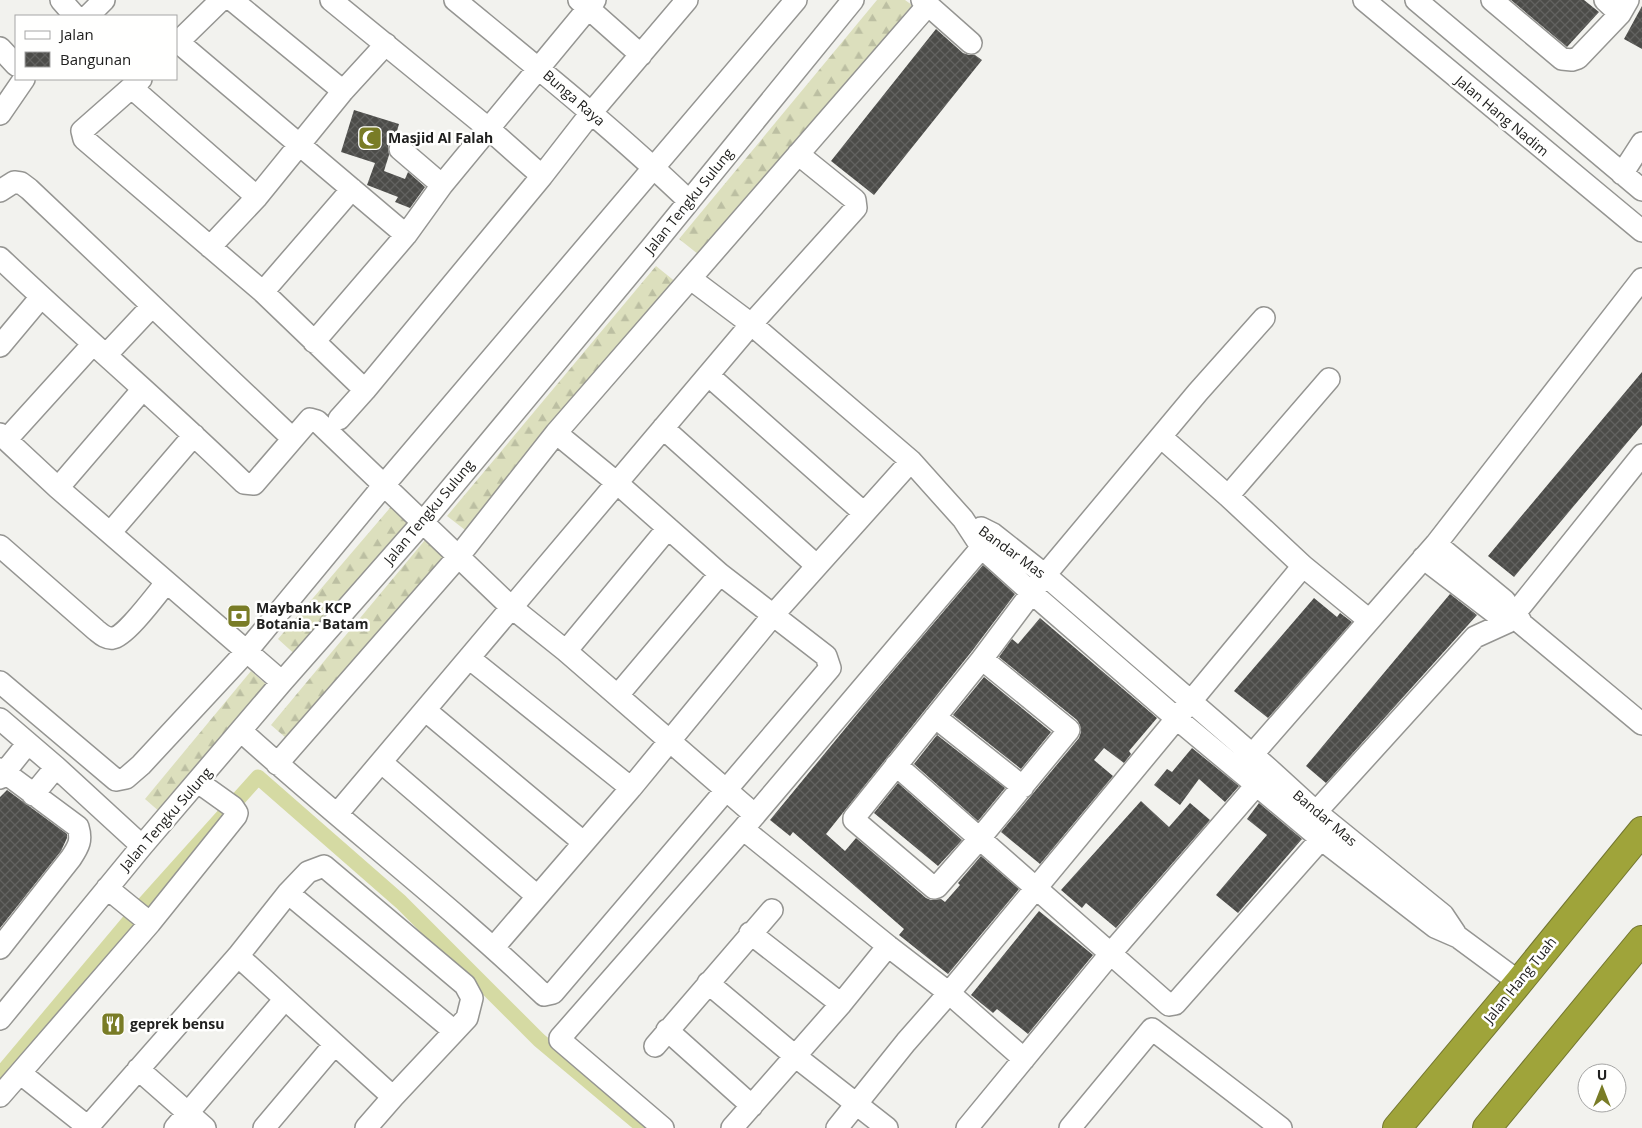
<svg xmlns="http://www.w3.org/2000/svg" width="1642" height="1128" font-family="'Open Sans',sans-serif">
	<defs>
		<pattern id="forest-firs" width="22" height="20" patternUnits="userSpaceOnUse" patternTransform="scale(1.25)"><rect width="22" height="20" fill="#dcdfbd"/><path d="M5 1l3.5 6h-7zM16 11l3.5 6h-7z" fill="#bcbfa2"/></pattern>
		<pattern id="building-cross-hatch" width="8" height="8" patternUnits="userSpaceOnUse" patternTransform="scale(1.25)"><rect width="8" height="8" fill="#4c4c49"/><path d="M0 0l8 8M0 8l8-8" fill="none" stroke="#626260"/></pattern>
	</defs>
	<rect width="100%" height="100%" fill="#f2f2ee"/>
	<!-- forest -->
	<path fill="url(#forest-firs)" d="M877,0H905L912,5L703,258L679,239Z
		M656,266L677,283L469,533L447,516Z
		M395,502L415,517L299,658L278,639Z
		M425,540L447,558L293,744L271,725Z
		M251,671L267,685L161,813L145,799Z"/>
	<g fill="none" stroke-linecap="round" stroke-linejoin="round">
		<!-- canal -->
		<path stroke="#d5daa3" stroke-width="15" d="M0,1075L135,914L258,777L401,902L539,1040L644,1128"/>
	</g>
	<!-- building -->
	<path fill="url(#building-cross-hatch)" d="M1511,0H1584L1599,12L1567,47Z
		M1642,6V49L1624,39Z
		M936,29L963,53L969,55H975L982,60L874,195L831,161Z
		M354,110L399,124L395,138L390,141L388,146L389,155L384,171L405,179L408,172L425,187L410,208L395,202L398,197L367,185L375,163L341,152Z
		M1642,372V425L1514,577L1488,556Z
		M983,565L1015,594L972,651L826,834L845,851L856,838L926,898L931,900L941,899L945,902L960,885L958,883L981,856L1019,889L948,974L899,935L904,929L793,832L790,836L770,820L872,696Z
		M1450,594L1477,615L1326,783L1306,766Z
		M1314,598L1337,617L1340,613L1352,622L1268,718L1234,691Z
		M1040,618L1157,718L1129,751L1131,754L1124,763L1104,748L1094,760L1113,776L1040,864L1001,832L1079,738L1081,732L1080,725L1077,720L999,657L1012,639L1018,644Z
		M984,677L1051,732L1021,769L953,715Z
		M937,735L1005,788L978,821L914,764Z
		M1192,748L1239,786L1225,802L1199,779L1180,805L1154,785L1167,769L1172,772Z
		M898,783L962,840L938,866L874,813Z
		M7,790L67,834V838L61,851L0,928V797Z
		M1141,801L1169,827L1190,803L1210,820L1116,928L1086,903L1082,908L1061,890Z
		M1259,803L1302,839L1238,913L1216,895L1267,835L1247,819Z
		M1039,911L1093,955L1028,1034L997,1009L993,1013L971,995Z"/>
	<g fill="none" stroke-linecap="round" stroke-linejoin="round">
		<!-- minor casing -->
		<g stroke="#959592" stroke-width="24">
			<path id="minor" d="M61,0L75,16
				M232,0L343,91
				M331,0L489,129L542,176
				M455,0C534,65 615,130 689,201
				M579,0L641,55
				M1364,0L1642,231
				M1416,0L1642,190
				M1492,0L1562,59L1572,60L1578,58L1620,14L1628,0
				M1605,0L1620,14
				M928,5L971,43
				M88,16L104,0
				M178,42L406,235
				M176,44L221,0
				M0,48L16,65
				M141,79L82,131L84,139L263,292L365,390
				M132,88L257,197
				M0,114L24,79
				M400,149L442,185
				M1622,174L1642,143
				M0,191L14,182L21,183L29,189L292,438
				M210,247L257,197L343,91L386,44
				M0,258C80,334 165,406 244,483L254,484L310,419L317,421L511,607L566,651L755,815
				M691,279L751,324L911,461L963,519L982,548L1032,593L1176,718L1321,839L1435,927L1458,937L1519,982
				M263,292L352,189
				M314,342L406,235L442,185L595,0
				M0,346L41,297
				M106,355L152,306
				M708,375L864,513
				M339,419L365,390L542,176L591,113L687,0
				M663,428L816,565
				M0,434L58,488L282,682
				M1161,437L1228,496L1303,566L1369,620
				M7,439L93,344
				M58,488L143,389
				M1228,496L1329,379
				M981,528L993,534L1045,575L1270,770L1316,812L1443,915L1455,933
				M110,533L194,435
				M1436,544L1505,601
				M0,546L96,630C101,634 106,639 113,638C125,637 157,594 166,583
				M1423,558L1495,613
				M1514,609L1522,624L1642,724
				M566,651L668,528
				M469,658L631,788
				M982,659L1069,730L980,838L937,887L934,888L854,820V818L982,659L1045,575L1198,392L1264,318
				M0,682L116,780L126,778L141,765L246,652L384,485L796,0
				M618,695L720,574
				M425,710L583,842
				M935,717L1023,787
				M0,719L56,767L142,846
				M241,731C340,821 447,902 544,995L553,993L830,668L826,656L720,574L617,483L556,433
				M1252,755L1436,544L1642,279
				M381,762L537,896
				M277,764L458,557L556,433L928,5L922,0
				M896,765L1169,1005L1175,1004L1321,839
				M0,769L78,827C82,840 79,846 71,858L0,948
				M0,778L28,743
				M33,795L56,767
				M1316,812L1475,637L1508,622L1642,455
				M337,814L747,329L856,208L855,200L798,154
				M743,829L888,946L949,993L1024,1059
				M107,888L150,923
				M288,893L454,1031
				M750,933L841,1004
				M494,947L631,788L774,614L911,461
				M238,956L393,1097
				M708,983L795,1056L887,1128
				M0,1019L142,846L282,682L422,523L651,248L853,0
				M667,1030L752,1106
				M655,1046L772,910
				M138,1069L205,1128
				M20,1073L150,923L236,816L237,813L233,807L198,782
				M0,1096L20,1073L88,1127
				M87,1128L238,956L288,893L308,872L324,866L465,985L472,998L467,1018L393,1097L366,1128
				M175,1128L285,999
				M264,1128L334,1045
				M663,1128L560,1040V1038L743,829L993,534
				M732,1128L841,1004L888,946
				M837,1128L906,1042L949,993L1303,566
				M967,1128L1111,953L1265,775
				M1070,1128L1152,1029L1281,1128"/>
		</g>
		<!-- highway casing -->
		<g stroke="#737631" stroke-width="30">
			<path id="highway" d="M1397,1128L1519,982L1642,831
				M1487,1128L1642,940"/>
		</g>
		<!-- minor -->
		<use href="#minor" stroke="#fff" stroke-width="21"/>
		<!-- highway -->
		<use href="#highway" stroke="#9fa43a" stroke-width="28"/>
	</g>
	<!-- icons -->
	<defs>
		<g id="mosque-square" transform="scale(1.25)"><rect x="-9" y="-9" width="18" height="18" rx="4" fill="#797c26" stroke="#fffffe"/><path d="M3.5-4.9A6 6 0 1 0 3.5 4.9A5 5 0 1 1 3.5-4.9Z" fill="#fff"/></g>
		<g id="bank-square" transform="scale(1.25)"><rect x="-9" y="-9" width="18" height="18" rx="4" fill="#797c26" stroke="#fffffe"/><path d="M-6-4H6V4H-6ZM0-2.3a2.3 2.3 0 1 0 0 4.6a2.3 2.3 0 1 0 0-4.6Z" fill="#fff"/></g>
		<g id="restaurant-square" transform="scale(1.25)"><rect x="-9" y="-9" width="18" height="18" rx="4" fill="#797c26" stroke="#fffffe"/><path d="M-5-6h1v4h1v-4h1v4h1v-4h1v5L-1.5 .5V6h-2V.5L-5-1ZM5-6V6H3V1.5H1.5Q1.5-4 5-6Z" fill="#fff"/></g>
	</defs>
	<g fill-rule="evenodd">
		<use href="#mosque-square" x="370" y="138"/>
		<use href="#bank-square" x="239" y="616"/>
		<use href="#restaurant-square" x="113" y="1024"/>
	</g>
	<g text-anchor="middle" stroke-width="5" stroke-linejoin="round" paint-order="stroke">
		<!-- street labels -->
		<g font-size="14" fill="#20201f" stroke="#fffffe">
			<text transform="translate(574 98) rotate(41)" y="5">Bunga Raya</text>
			<text transform="translate(1502 116) rotate(40)" y="5">Jalan Hang Nadim</text>
			<text transform="translate(689 201) rotate(-51)" y="5">Jalan Tengku Sulung</text>
			<text transform="translate(429 512) rotate(-50)" y="5">Jalan Tengku Sulung</text>
			<text transform="translate(1012 552) rotate(36)" y="5">Bandar Mas</text>
			<text transform="translate(1325 818) rotate(40)" y="5">Bandar Mas</text>
			<text transform="translate(166 819) rotate(-49)" y="5">Jalan Tengku Sulung</text>
			<text transform="translate(1520 980) rotate(-51)" y="5">Jalan Hang Tuah</text>
		</g>
		<!-- poi labels -->
		<g font-size="14" font-weight="bold" fill="#20201f" stroke="#fffffe" text-anchor="start">
			<text x="388" y="143">Masjid Al Falah</text>
			<text x="256" y="613">Maybank KCP<tspan x="256" dy="16">Botania - Batam</tspan></text>
			<text x="130" y="1029">geprek bensu</text>
		</g>
	</g>
	<!-- legend -->
	<rect x="15" y="15" width="162" height="65" fill="#fffffe" stroke="#a6a6a5"/>
	<rect x="25" y="31" width="25" height="8" fill="#ffffff" stroke="#a6a6a5"/>
	<text x="60" y="40" font-size="15" fill="#20201f">Jalan</text>
	<rect x="25" y="52" width="25" height="15" fill="url(#building-cross-hatch)" stroke="#a6a6a5"/>
	<text x="60" y="65" font-size="15" fill="#20201f">Bangunan</text>
	<!-- north arrow -->
	<g transform="translate(1602 1088)"><circle r="24" fill="#fffffe" stroke="#a6a6a5"/>
	<path d="M0-4L9 19L0 12L-9 19Z" fill="#797c26"/>
	<text y="-8" font-size="14" font-weight="bold" text-anchor="middle" fill="#20201f">U</text>
	</g>
</svg>
